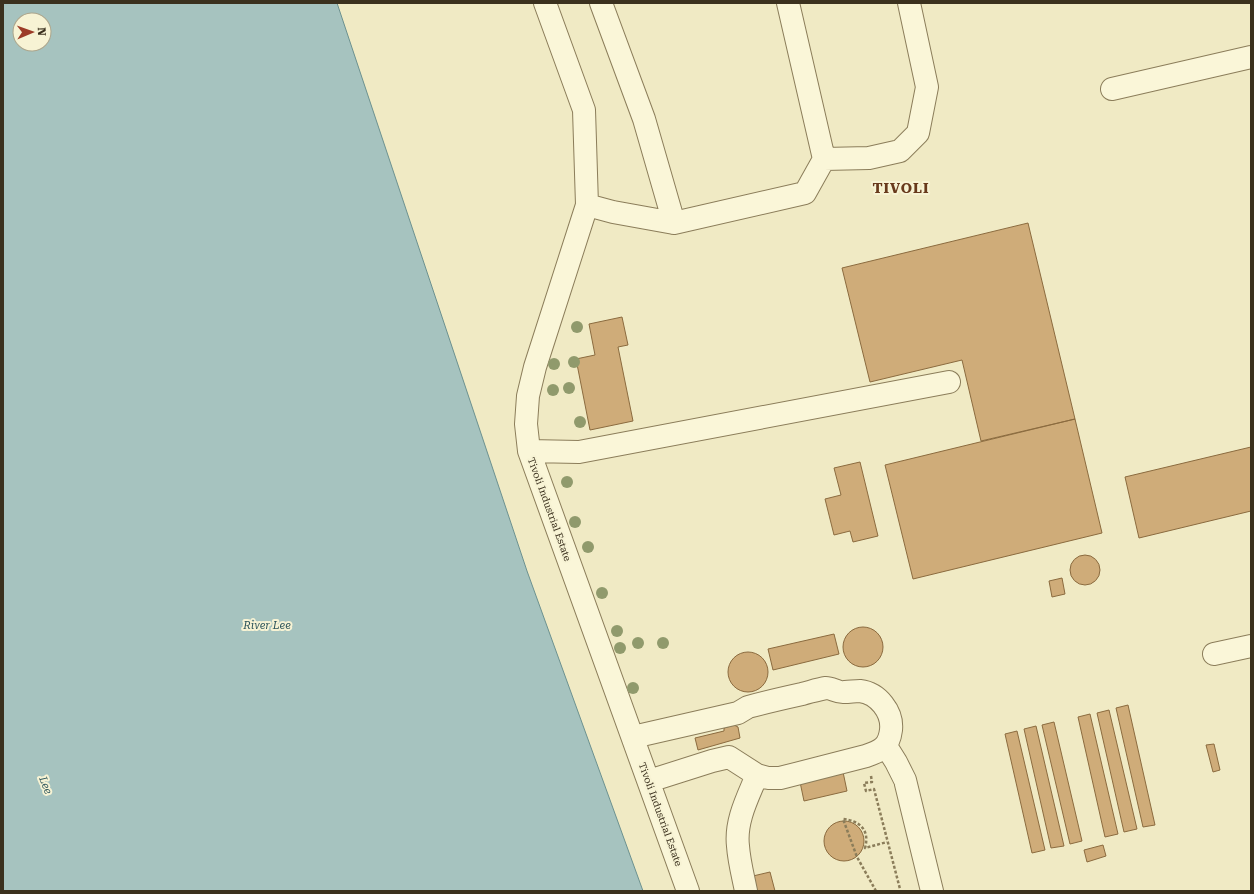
<svg xmlns="http://www.w3.org/2000/svg" width="1254" height="894" font-family="'Roboto Serif',serif">
	<rect width="100%" height="100%" fill="#f0eac4"/>
	<!-- water -->
	<path fill="#a6c3bf" stroke="#6c918f" fill-rule="evenodd" d="M3,3H337L527,571L643,891H3ZM20,20H44V44H20Z"/>
	<!-- building -->
	<path fill="#cfac79" stroke="#8b6b3f" d="M1028,223L1075,419L981,441L962,360L870,382L842,268Z
		M622,317L628,345L618,347L633,421L590,430L576,359L595,355L589,324Z
		M1075,419L1102,533L913,579L885,465Z
		M1251,447V511L1139,538L1125,477Z
		M860,462L878,536L853,542L850,531L834,535L825,499L841,495L834,468Z
		M1070 570a15 15 0 1 1 30 0a15 15 0 1 1-30 0Z
		M1062,578L1065,594L1052,597L1049,581Z
		M843 647a20 20 0 1 1 40 0a20 20 0 1 1-40 0Z
		M834,634L839,654L773,670L768,649Z
		M728 672a20 20 0 1 1 40 0a20 20 0 1 1-40 0Z
		M1128,705L1155,825L1143,827L1116,708Z
		M1109,710L1137,829L1124,832L1097,713Z
		M1090,714L1118,834L1105,837L1078,717Z
		M1054,722L1082,841L1070,844L1042,725Z
		M734,725L738,727L740,738L698,750L695,738L724,731V728Z
		M1036,726L1064,846L1051,848L1024,729Z
		M1017,731L1045,850L1032,853L1005,734Z
		M1214,744L1220,770L1213,772L1206,745Z
		M843,772L847,791L804,801L800,782Z
		M824 841a20 20 0 1 1 40 0a20 20 0 1 1-40 0Z
		M1103,845L1106,856L1087,862L1084,850Z
		M770,872L775,891H756L753,876Z"/>
	<g fill="none" stroke-linecap="round" stroke-linejoin="round">
		<!-- minor casing -->
		<g stroke="#8b7d5a" stroke-width="24">
			<path id="minor" d="M545,3L584,110L587,205L535,367L528,396L526,424L529,451L688,891
				M601,3L644,119L674,223
				M1112,89L1251,57
				M824,159L869,158L900,151L918,133L927,87L909,3
				M587,205L613,212L674,223L805,193L824,159L788,3
				M529,451L579,452L949,382
				M1214,654L1251,646
				M633,737L738,713L748,707C766,702 784,698 802,694C810,692 819,689 826,688C832,688 838,693 844,692C850,692 854,691 860,691C878,693 893,712 891,730C889,747 881,751 866,756L780,778H768L757,775L729,757L712,761L649,781
				M886,746L896,762L905,780L932,891
				M746,891C743,876 739,861 738,846C735,821 748,797 757,775"/>
		</g>
		<!-- path -->
		<path stroke="#8b7d5a" stroke-width="2.5" stroke-dasharray="3 2" stroke-linecap="butt" d="M871,776L872,782L864,783L866,791L874,789L900,889
			M876,891L857,857L843,819C860,821 870,830 865,848L887,842"/>
		<!-- minor -->
		<use href="#minor" stroke="#faf6d8" stroke-width="22"/>
	</g>
	<!-- trees -->
	<g fill="#909a6c">
		<circle cx="577" cy="327" r="6"/>
		<circle cx="574" cy="362" r="6"/>
		<circle cx="554" cy="364" r="6"/>
		<circle cx="569" cy="388" r="6"/>
		<circle cx="553" cy="390" r="6"/>
		<circle cx="580" cy="422" r="6"/>
		<circle cx="567" cy="482" r="6"/>
		<circle cx="575" cy="522" r="6"/>
		<circle cx="588" cy="547" r="6"/>
		<circle cx="602" cy="593" r="6"/>
		<circle cx="617" cy="631" r="6"/>
		<circle cx="638" cy="643" r="6"/>
		<circle cx="663" cy="643" r="6"/>
		<circle cx="620" cy="648" r="6"/>
		<circle cx="633" cy="688" r="6"/>
	</g>
	<g text-anchor="middle" stroke-width="4" stroke-linejoin="round" paint-order="stroke">
		<!-- street labels -->
		<g font-size="10" fill="#3b311e" stroke="#f7f3d4">
			<text transform="translate(550 509) rotate(70)" y="4">Tivoli Industrial Estate</text>
			<text transform="translate(661 814) rotate(70)" y="4">Tivoli Industrial Estate</text>
		</g>
		<!-- water labels -->
		<g font-size="11" font-style="italic" fill="#2d555b" stroke="#f7f3d4">
			<text x="267" y="629">River Lee</text>
			<text transform="translate(46 785) rotate(68)" y="4">Lee</text>
		</g>
		<!-- district labels -->
		<g font-size="14" font-weight="bold" letter-spacing="1" fill="#683a1c" stroke="#f7f3d4">
			<text x="901" y="193">TIVOLI</text>
		</g>
	</g>
	<!-- border -->
	<rect width="1254" height="894" fill="none" stroke="#3b311e" stroke-width="8"/>
	<!-- north arrow -->
	<g transform="translate(32 32) rotate(88)"><circle r="19" fill="#f7f3d4" stroke="#aca58b"/>
	<path d="M0-3L7 15L0 10L-7 15Z" fill="#9c3c28"/>
	<text y="-6" font-size="11" font-weight="bold" text-anchor="middle" fill="#3b311e">N</text>
	</g>
</svg>
